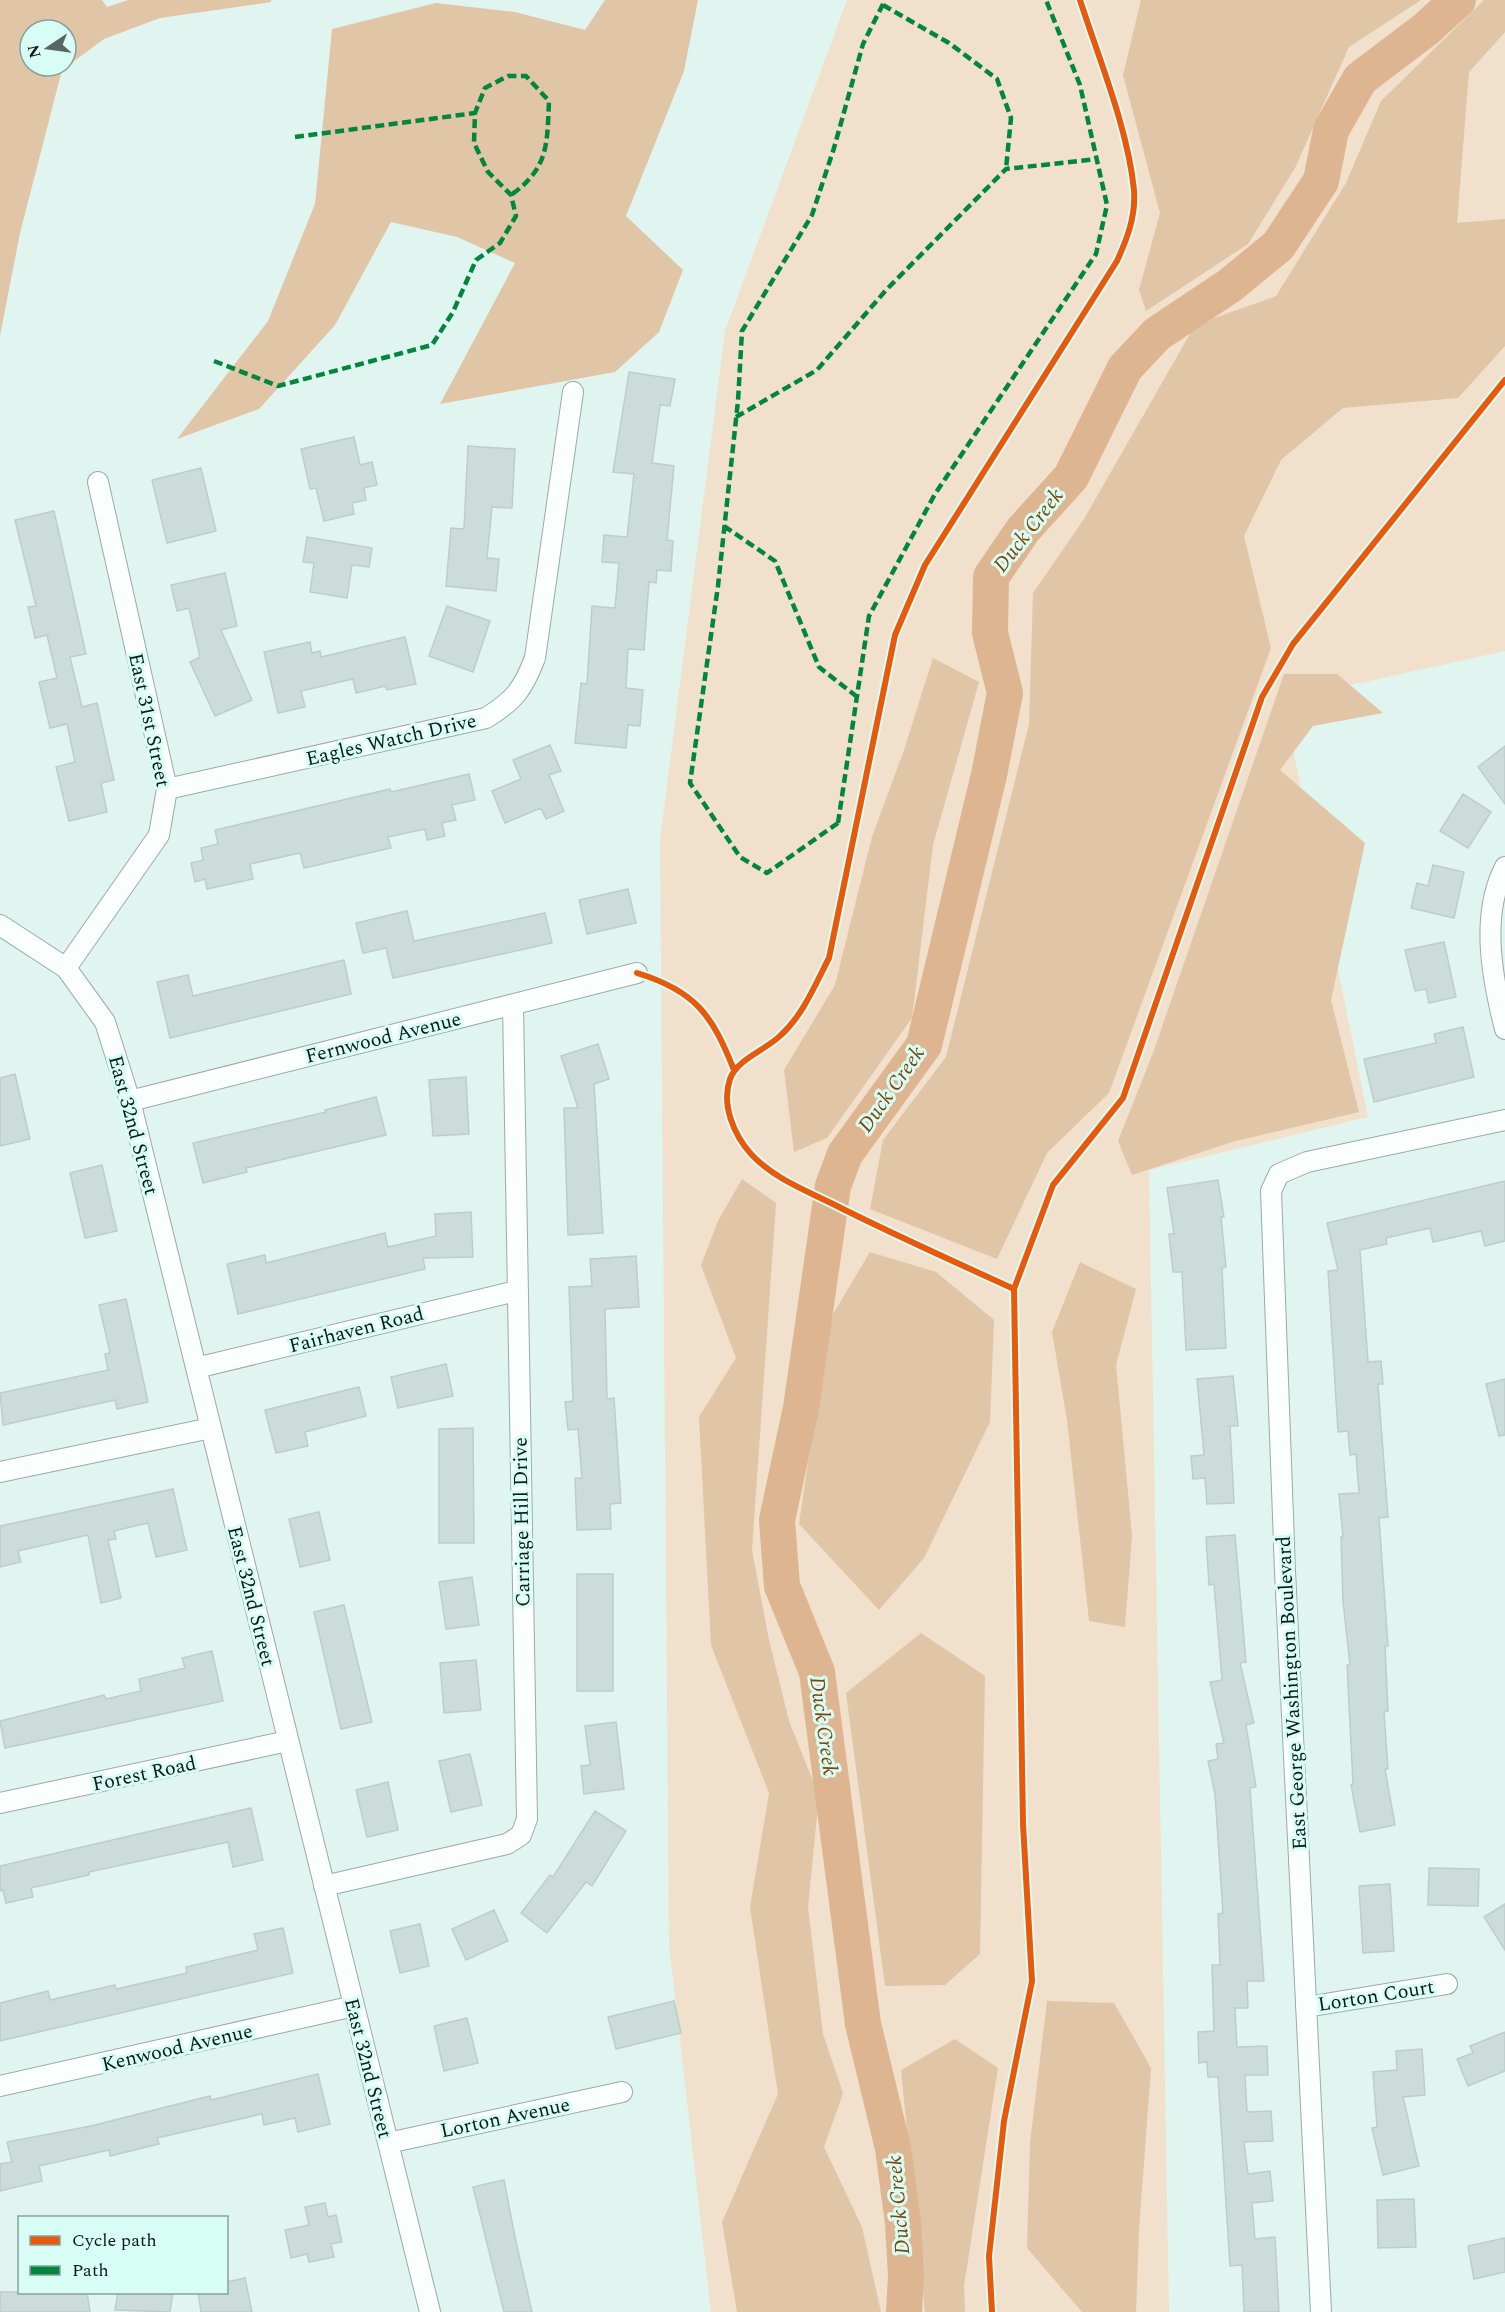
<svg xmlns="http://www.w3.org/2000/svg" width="1505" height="2312" font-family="Spectral,serif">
	<rect width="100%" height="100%" fill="#e0f5f0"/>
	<!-- green -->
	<path fill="#f1e0cb" d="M847,0H1505V651L1283,700L1368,1117L1149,1170L1169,2312H711L669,1944L660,840L725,331Z"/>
	<!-- forest -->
	<path fill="#e0c5a7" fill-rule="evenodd" d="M0,0H102L107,7L128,0H271V2L160,18L104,39L62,70L20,233L0,336ZM30,30H66V66H30Z
		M605,0H698L684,71L626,216L683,270L659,332L615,372L440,404L515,263L457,237L391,222L335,325L259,409L177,439L268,321L315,204L332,29L436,3L515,12L585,30Z
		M1141,0H1421L1349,47L1295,168L1248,244L1146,311L1139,290L1160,213L1123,75Z
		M1484,0H1505V32L1469,72L1457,223L1505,219V346L1458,398L1343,408L1281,460L1244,536L1271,648L1109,1093L1047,1153L997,1259L870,1209L883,1140L946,1057L1029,724L1033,593L1084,519L1195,325L1276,296L1346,183L1381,101Z
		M933,658L979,682L933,845L912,1018L827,1138L794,1152L784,1070L835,985L872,837L904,750Z
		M1284,674H1337L1383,713L1313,726L1280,770L1365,843L1331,1000L1359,1112L1232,1142L1132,1175L1118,1141L1153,1053Z
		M742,1179L776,1203L752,1550L769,1640L789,1721L819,1796L808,1907L823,2034L843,2093L824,2147L862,2227L881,2312H737L722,2222L778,2094L750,1907L769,1793L711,1645L699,1417L736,1358L701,1265L718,1221Z
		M870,1252L936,1272L994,1320L990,1422L924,1558L879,1610L799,1524L829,1321Z
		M1080,1262L1136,1289L1116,1365L1132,1535L1125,1627L1089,1621L1067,1420L1052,1332Z
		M921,1633L985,1676L980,1954L945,1985L885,1986L846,1693Z
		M1047,2001L1114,2003L1151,2068L1139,2230L1136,2312H1082L1027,2248L1030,2143Z
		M955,2039L998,2068L964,2286L965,2312H925L901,2070Z"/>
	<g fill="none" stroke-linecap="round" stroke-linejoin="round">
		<!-- river -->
		<path stroke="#ddb591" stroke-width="36" d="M904,2312L906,2276L903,2223L893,2148L863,2024L817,1672L782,1586L777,1520L801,1408L833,1186L845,1154L924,1045L989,775L1005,693L990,633L991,577L1023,530L1071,477L1125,368L1157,334L1229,286L1278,246L1321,181L1331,130L1360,79L1426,29L1458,0"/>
	</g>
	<!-- building -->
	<path fill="#ccdcd8" stroke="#bdceca" stroke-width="1.5" d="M629,372L675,379L670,406L660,405L652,463L674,466L667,540L673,541L671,571L657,570L656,583L649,582L644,650L628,649L626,688L643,690L640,726L628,725L626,748L575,743L581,683L587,684L592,606L615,608L619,563L602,562L604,535L627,537L634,474L613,472Z
		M354,437L360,465L372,462L377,485L364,488L366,500L352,503L354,514L324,521L316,488L310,489L301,449Z
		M468,446L515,449L512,508L492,507L487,558L499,559L496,591L446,586L451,528L464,529Z
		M201,468L216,531L167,543L152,480Z
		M54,511L86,654L70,657L82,707L97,703L114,780L101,783L107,812L69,821L56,767L75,762L67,724L50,728L39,682L57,678L47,635L35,638L28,607L36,606L15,520Z
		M307,537L372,548L369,567L352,565L347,598L310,592L314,563L303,562Z
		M225,573L237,626L221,630L252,700L215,716L190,662L200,657L189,608L177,611L171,585Z
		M447,606L490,621L473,672L429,656Z
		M405,637L416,684L387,690L385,686L356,693L353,679L301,691L305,707L278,713L264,652L310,642L312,653L320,651L321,657Z
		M550,745L561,771L549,775L564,811L546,819L541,808L505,823L492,791L521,779L513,760Z
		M1505,746V804L1478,767Z
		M469,774L475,800L452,805L456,820L442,823L445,836L427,840L425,829L388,837L391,848L304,868L300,853L250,864L253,879L207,889L205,879L195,882L191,863L203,860L201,848L218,844L215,830L390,789L391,792Z
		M1463,794L1491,812L1468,848L1440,831Z
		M1433,865L1464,872L1454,918L1411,908L1417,883L1428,886Z
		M628,889L636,923L587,934L579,900Z
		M407,911L414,941L545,913L552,943L393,978L386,948L363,953L356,923Z
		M1444,942L1456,997L1429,1003L1426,989L1415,991L1405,950Z
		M344,960L351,994L170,1038L157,982L188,975L193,996Z
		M1463,1027L1474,1077L1374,1102L1364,1059L1436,1043L1434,1034Z
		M598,1044L609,1079L594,1084L603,1233L568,1235L564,1108H578L561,1056Z
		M15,1074L30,1139L0,1146V1078Z
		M466,1077L469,1134L433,1136L429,1080Z
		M376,1097L386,1135L246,1168L247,1172L203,1183L193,1143L326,1112L325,1110Z
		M102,1165L117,1231L85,1238L70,1173Z
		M1218,1180L1224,1217H1221L1226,1267L1222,1268L1226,1348L1186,1350L1182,1272H1173L1169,1234H1174L1167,1188Z
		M1505,1181V1241L1485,1246L1481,1231L1433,1242L1430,1228L1386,1238L1387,1244L1360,1250L1368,1362L1381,1361L1383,1384H1378L1388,1517L1379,1518L1388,1646H1385L1388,1711L1384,1712L1388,1769H1385L1395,1825L1360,1832L1351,1785L1353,1784L1347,1665H1350L1343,1601L1341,1537H1343L1339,1494L1359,1493L1356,1454L1350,1455L1348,1431L1338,1432L1328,1271L1338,1270L1327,1223Z
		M471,1212L473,1257L423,1258L425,1269L238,1314L227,1264L265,1255L266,1263L385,1233L388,1247L436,1236L435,1214Z
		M636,1256L639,1307L605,1309L607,1399L614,1398L621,1503L610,1504L611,1529L577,1530L575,1478H582L578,1429L568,1430L565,1402L573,1401L569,1287L592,1286L590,1259Z
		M126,1299L148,1402L117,1409L115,1400L3,1425L0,1393L108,1370L105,1354L110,1353L99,1305Z
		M446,1364L453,1396L398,1408L391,1377Z
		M1233,1376L1238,1426H1230L1234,1503L1207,1504L1205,1478L1193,1479L1191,1456L1204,1455L1197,1379Z
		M1505,1379V1435L1499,1436L1486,1384Z
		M359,1387L366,1416L305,1432L308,1446L276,1453L265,1410Z
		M473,1428L474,1543H439V1429Z
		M173,1489L187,1550L156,1557L148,1523L114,1531L116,1539L108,1540L121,1598L101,1603L88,1535L18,1551L21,1562L0,1567V1526Z
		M319,1512L330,1560L300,1567L289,1519Z
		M1235,1535L1246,1662L1240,1663L1254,1723L1246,1725L1256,1787L1250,1788L1264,1981H1247L1248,2008H1235L1237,2047L1267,2046L1268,2075H1245L1247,2112L1271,2111L1273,2141L1244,2142L1248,2174L1270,2171L1273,2201L1252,2203L1255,2239L1275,2237L1279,2312H1244L1242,2265L1230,2266L1218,2077H1208L1207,2062L1199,2063L1198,2032L1214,2031L1212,1965H1220L1218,1914L1223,1913L1215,1794L1208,1761L1218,1759L1216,1744L1224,1743L1210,1682L1222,1680L1214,1584L1209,1585L1206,1537Z
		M577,1574H613V1691H577Z
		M472,1577L479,1625L446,1629L439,1582Z
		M344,1605L372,1722L341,1729L314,1612Z
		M212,1651L223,1701L5,1748L0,1721L104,1695L106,1699L141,1691L139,1679L185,1668L182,1658Z
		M476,1660L481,1710L444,1713L440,1663Z
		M616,1722L624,1789L584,1794L581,1766L590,1765L585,1726Z
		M470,1754L482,1805L451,1812L439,1761Z
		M388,1782L398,1830L367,1837L356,1790Z
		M251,1808L263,1860L233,1867L228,1842L89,1872V1875L31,1888L33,1897L6,1903L3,1890L0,1891V1866Z
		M595,1811L626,1831L592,1886L586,1882L547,1933L521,1913L550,1875L553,1877Z
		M1429,1868L1479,1869L1478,1906L1428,1905Z
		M1390,1884L1394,1951L1363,1953L1359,1886Z
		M1505,1904V1950L1484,1917Z
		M494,1910L508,1941L466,1960L452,1929Z
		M420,1924L429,1966L400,1973L390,1931Z
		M283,1928L293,1973L0,2041V2003L48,1991L50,2000L115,1985L116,1989L187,1973L186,1967L258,1950L254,1934Z
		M674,2001L681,2033L616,2049L608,2017Z
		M467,2018L478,2063L444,2071L434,2026Z
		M1505,2032V2071L1468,2086L1457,2059L1473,2053L1470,2046Z
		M1422,2049L1425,2095L1403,2097L1419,2166L1383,2175L1372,2128L1377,2127L1373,2072L1397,2070L1396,2051Z
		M318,2074L330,2124L298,2132L295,2118L264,2125L262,2114L157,2138L159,2144L110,2156L109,2150L39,2166L42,2181L0,2191V2164L12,2162L7,2142L91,2126L210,2096L211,2100Z
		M504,2180L516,2242L532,2312H504L473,2187Z
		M1414,2199L1416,2247L1378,2248L1377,2200Z
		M325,2203L328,2217L336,2215L342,2242L331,2244L334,2257L309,2262L307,2254L291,2258L285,2230L309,2225L305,2207Z
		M1505,2238V2272L1474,2279L1468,2246Z
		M245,2278L252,2312H201L198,2292H226V2282Z
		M0,2292H87L90,2312H0Z
		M118,2292H173L170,2312L115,2310Z"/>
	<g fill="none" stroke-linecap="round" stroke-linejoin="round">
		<!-- street casing -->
		<g stroke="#9baba7" stroke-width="22">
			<path id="street" d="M167,789L486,718C515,700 523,689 535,658L573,392
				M1505,867C1480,915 1492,978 1505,1029
				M0,925L66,968L105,1022L130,1101L430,2312
				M66,968L159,835L167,789L98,482
				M130,1101L637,973
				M196,1368L516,1291
				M0,1472L211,1428
				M0,1803L288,1741
				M324,1886L507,1844L521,1835L527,1819L513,1005
				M1306,2007L1447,1984
				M0,2086L354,2006
				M388,2143L622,2092
				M1321,2312L1285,1571L1271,1191L1279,1174L1307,1162L1505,1120"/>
		</g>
		<!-- street -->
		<use href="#street" stroke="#fafefd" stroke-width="20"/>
		<!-- quiet -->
		<path stroke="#00873e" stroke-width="4.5" stroke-dasharray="9 4.5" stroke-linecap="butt" d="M883,5L949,43L997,79L1011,118L1006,169
			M295,137L475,113
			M214,361L278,386L432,345L453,312L476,260L500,243L516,216L511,195L488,172L474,143L475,113L485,88L508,76H526L549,101C547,144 549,168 511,195
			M736,417L817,370L887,289L1006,169L1097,159
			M724,526L775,561L819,667L856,696
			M838,823L767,873L740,857L690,783L718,586L738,401L742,331L812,215L834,148L863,44L885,0
			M838,823L869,616L935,494L1096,254L1107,205L1080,85L1046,0"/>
		<!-- cycleway casing -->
		<g stroke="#d8fdf5" stroke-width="10">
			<path id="cycleway" d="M637,973C696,991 712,1015 734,1070
				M1014,1289C953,1261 892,1234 833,1204C805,1190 773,1178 751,1154C734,1135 721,1105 730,1079C737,1059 766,1050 781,1035C803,1015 815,985 829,958L895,635L925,565L1117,261C1127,239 1136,216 1134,190C1128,129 1099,59 1080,0
				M992,2312L989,2256L1004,2121L1032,1981L1023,1824L1014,1289L1053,1185L1123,1098L1262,697L1293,644L1505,380"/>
		</g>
		<!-- cycleway -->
		<use href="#cycleway" stroke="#e8590c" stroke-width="6"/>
	</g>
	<g text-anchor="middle" stroke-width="6" stroke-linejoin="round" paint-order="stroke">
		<!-- street labels -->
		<g font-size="20" fill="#0c1917" stroke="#d8fdf5">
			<text transform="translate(150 720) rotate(78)" y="7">East 31st Street</text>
			<text transform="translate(391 739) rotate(-13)" y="7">Eagles Watch Drive</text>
			<text transform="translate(383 1037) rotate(-14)" y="7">Fernwood Avenue</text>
			<text transform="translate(134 1125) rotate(75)" y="7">East 32nd Street</text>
			<text transform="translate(356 1329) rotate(-14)" y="7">Fairhaven Road</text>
			<text transform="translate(521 1522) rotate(-91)" y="7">Carriage Hill Drive</text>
			<text transform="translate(252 1596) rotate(76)" y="7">East 32nd Street</text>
			<text transform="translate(1291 1693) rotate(-93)" y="7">East George Washington Boulevard</text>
			<text transform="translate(144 1773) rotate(-12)" y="7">Forest Road</text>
			<text transform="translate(1376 1995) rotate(-9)" y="7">Lorton Court</text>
			<text transform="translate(177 2047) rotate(-13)" y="7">Kenwood Avenue</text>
			<text transform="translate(369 2068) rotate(76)" y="7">East 32nd Street</text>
			<text transform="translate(505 2117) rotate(-12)" y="7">Lorton Avenue</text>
		</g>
		<!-- water labels -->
		<g font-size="21" font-style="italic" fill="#7f4203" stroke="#d8fdf5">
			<text transform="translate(1028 530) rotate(-52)" y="7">Duck Creek</text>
			<text transform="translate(891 1089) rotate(-55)" y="7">Duck Creek</text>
			<text transform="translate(824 1726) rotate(82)" y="7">Duck Creek</text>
			<text transform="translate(898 2205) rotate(-95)" y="7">Duck Creek</text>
		</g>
	</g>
	<!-- legend -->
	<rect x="18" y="2216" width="210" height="78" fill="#d8fdf5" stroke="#86a29c" stroke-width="1.5"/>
	<rect x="30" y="2236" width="30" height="9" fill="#e8590c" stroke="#86a29c" stroke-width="1.5"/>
	<text x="72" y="2246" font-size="18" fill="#0c1917">Cycle path</text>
	<rect x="30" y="2266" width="30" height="9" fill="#00873e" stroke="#86a29c" stroke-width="1.5"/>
	<text x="72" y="2276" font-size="18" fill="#0c1917">Path</text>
	<!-- north arrow -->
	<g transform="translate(48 48) rotate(257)"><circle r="28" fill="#d8fdf5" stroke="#86a29c" stroke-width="1.5"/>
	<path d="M0-4.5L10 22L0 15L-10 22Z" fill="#566663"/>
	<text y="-9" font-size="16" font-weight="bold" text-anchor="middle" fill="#0c1917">N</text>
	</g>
</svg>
